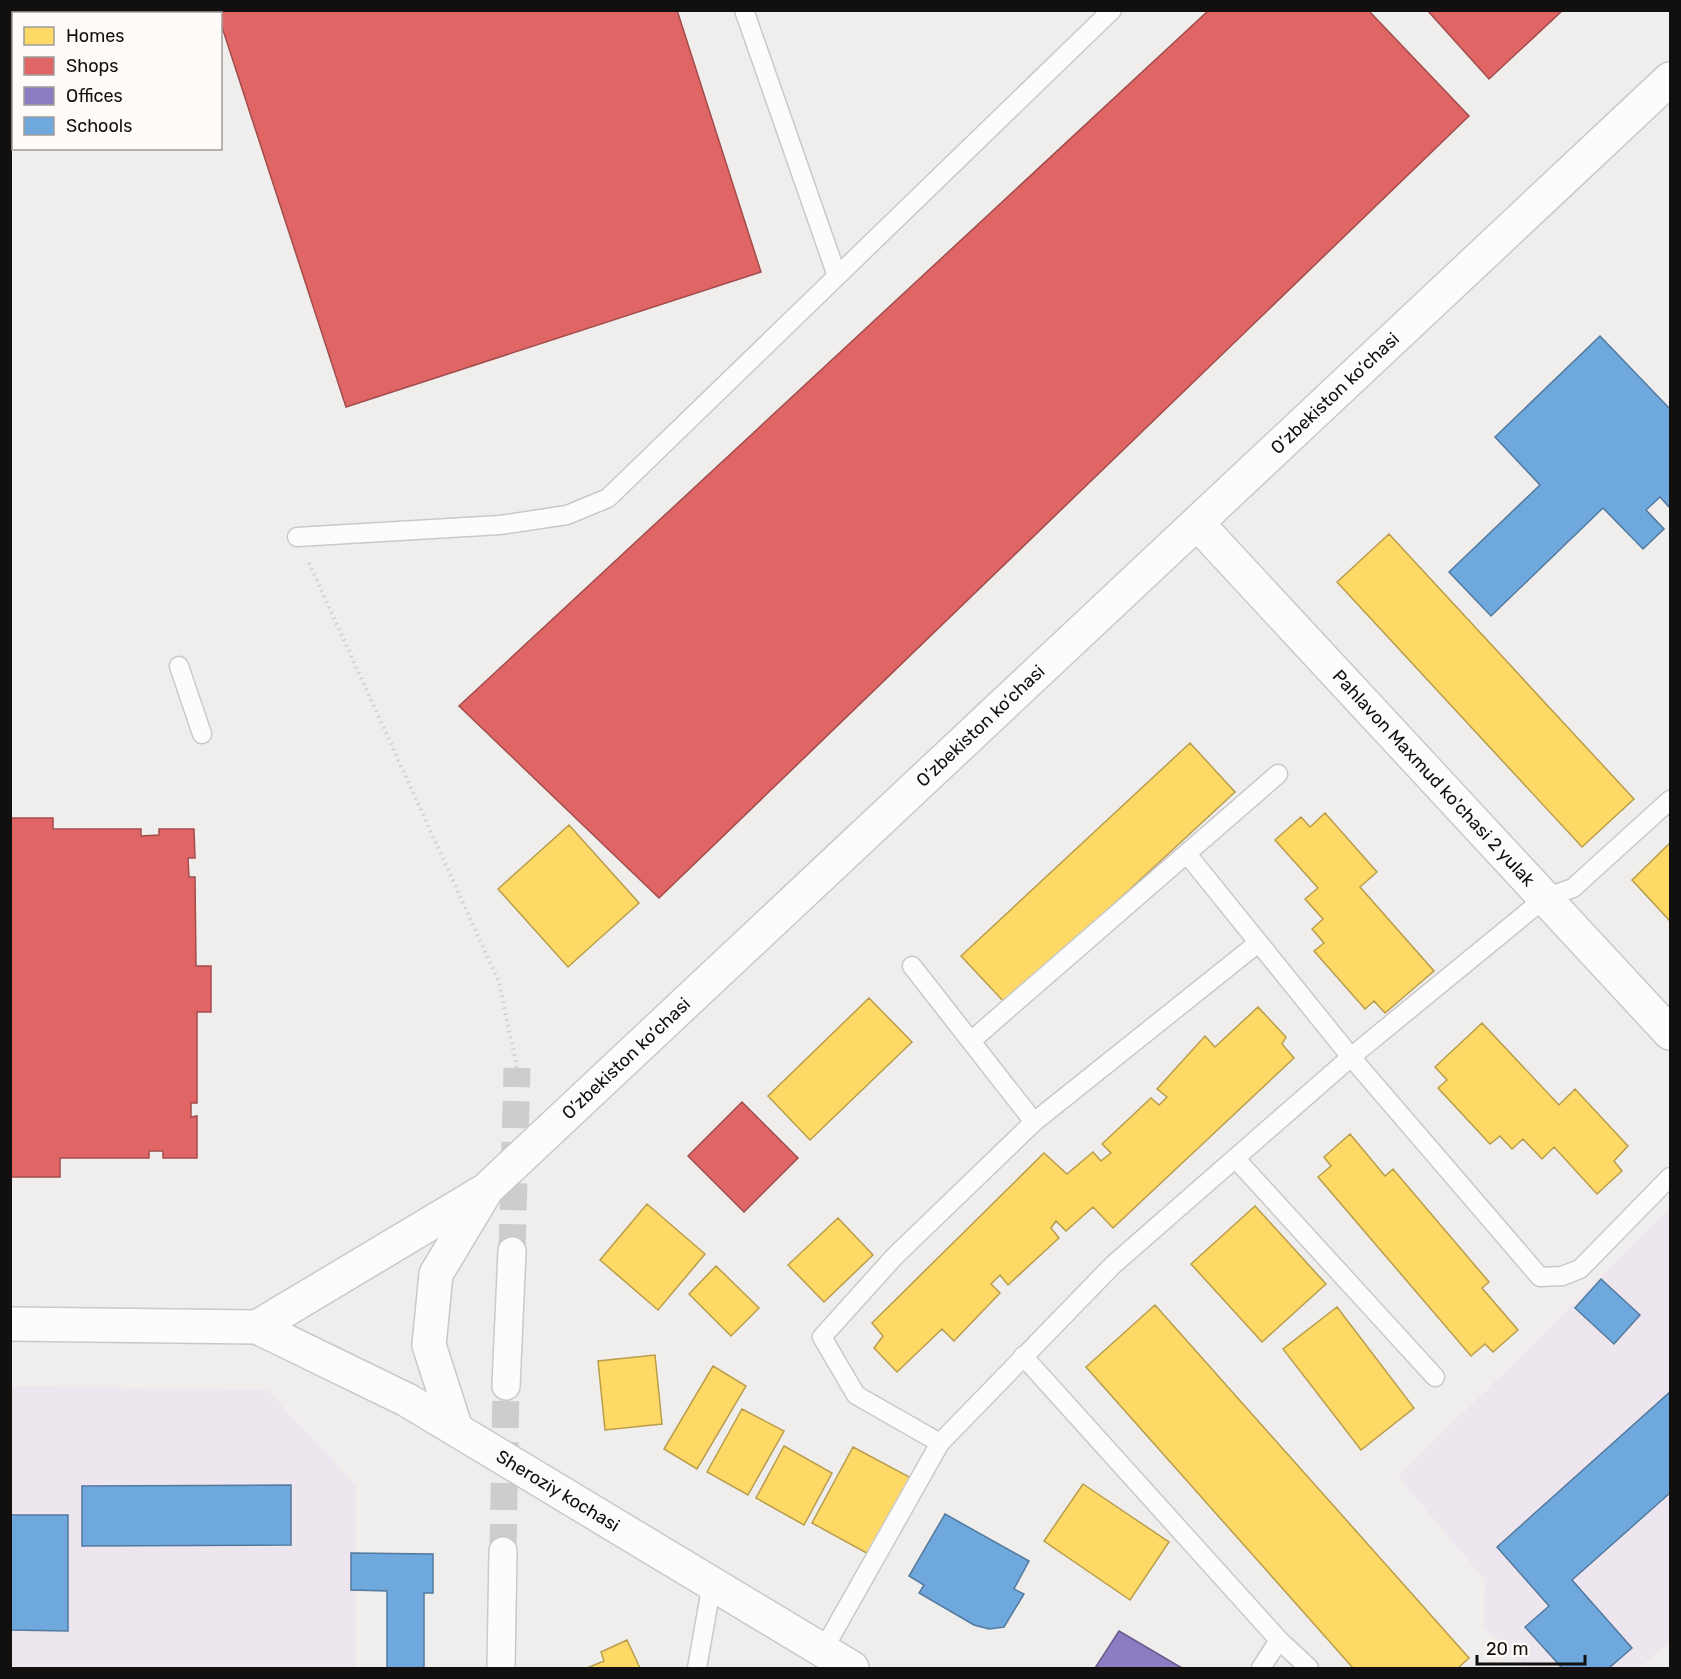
<svg xmlns="http://www.w3.org/2000/svg" width="1681" height="1679" font-family="Rubik,sans-serif">
	<rect width="100%" height="100%" fill="#f0eeec"/>
	<!-- education -->
	<path fill="#eee6ef" d="M1670,1208V1642L1639,1668H1527L1484,1628L1485,1580L1398,1477Z
		M11,1386L267,1390L356,1485V1668H11Z"/>
	<!-- homes -->
	<path fill="#ffd966" stroke="#b89d4c" stroke-width="1.5" d="M1225,10H1351L1177,172L1119,109Z
		M1386,59L1444,122L1267,286L1209,223Z
		M1082,140L1140,203L963,367L905,304Z
		M1184,252L1242,315L1065,479L1007,416Z
		M872,340L930,402L753,566L695,503Z
		M978,447L1035,509L858,673L800,610Z
		M1389,534L1634,799L1582,847L1337,582Z
		M664,536L722,599L545,763L487,700Z
		M773,644L831,707L654,870L596,807Z
		M1190,743L1235,792L1006,1004L961,956Z
		M1325,813L1377,872L1360,887L1434,971L1385,1013L1374,1001L1365,1009L1314,951L1324,943L1312,929L1323,919L1305,899L1318,888L1275,840L1301,817L1310,827Z
		M569,825L639,903L568,967L498,889Z
		M1670,843V921L1632,880Z
		M869,998L912,1042L810,1140L768,1096Z
		M1258,1007L1286,1037L1282,1044L1294,1058L1113,1228L1093,1207L1066,1231L1056,1221L1051,1228L1059,1238L1008,1285L1000,1275L991,1284L1000,1293L954,1341L942,1329L897,1372L874,1348L883,1336L872,1323L1044,1153L1067,1174L1093,1152L1101,1161L1111,1153L1102,1144L1151,1098L1159,1105L1167,1097L1157,1089L1205,1036L1215,1047Z
		M1482,1023L1559,1105L1575,1089L1628,1146L1614,1161L1622,1171L1597,1194L1554,1147L1542,1159L1523,1139L1512,1149L1500,1136L1490,1144L1438,1088L1447,1080L1435,1067Z
		M1350,1134L1385,1176L1393,1169L1489,1282L1482,1288L1518,1330L1493,1352L1485,1344L1471,1356L1318,1177L1331,1166L1324,1157Z
		M647,1204L705,1254L658,1310L600,1260Z
		M1255,1206L1326,1284L1262,1342L1191,1264Z
		M838,1218L873,1255L824,1302L788,1265Z
		M716,1266L759,1308L731,1336L689,1294Z
		M1155,1305L1469,1658L1458,1668H1353L1086,1367Z
		M1337,1307L1414,1408L1361,1450L1283,1349Z
		M655,1355L662,1424L605,1430L598,1361Z
		M713,1366L746,1386L697,1469L664,1449Z
		M742,1409L784,1431L748,1495L707,1472Z
		M784,1446L832,1473L804,1525L756,1498Z
		M853,1447L913,1479L872,1556L812,1523Z
		M1083,1484L1169,1542L1130,1600L1044,1541Z
		M627,1640L640,1668H587L604,1661L601,1652Z"/>
	<!-- shops -->
	<path fill="#e06666" stroke="#a24c4c" stroke-width="1.5" d="M217,10H677L761,272L346,407L220,21V14Z
		M1209,10H1368L1469,116L659,898L459,706Z
		M1427,10H1563L1489,79Z
		M11,818H53V829H141V836L159,835V829H194L195,858H188L189,877H195L196,966H211V1012H197V1103H191V1117L197,1116V1158H163V1151H149V1158H60V1177H11Z
		M742,1102L798,1158L744,1212L688,1156Z"/>
	<!-- offices -->
	<path fill="#8e7cc3" stroke="#685c8d" stroke-width="1.5" d="M1119,1631L1182,1668H1095Z"/>
	<!-- schools -->
	<path fill="#6fa8dc" stroke="#537a9e" stroke-width="1.5" d="M1600,336L1670,409V508L1660,497L1646,510L1664,529L1643,549L1603,508L1491,616L1449,572L1540,485L1495,437Z
		M1601,1279L1640,1315L1614,1344L1575,1308Z
		M1670,1392V1493L1572,1580L1632,1648L1609,1668H1562L1525,1627L1549,1606L1497,1547Z
		M291,1485V1545L82,1546V1486Z
		M945,1514L1029,1561L1014,1589L1024,1594L1004,1627L989,1629L974,1625L919,1593L924,1585L909,1576Z
		M10,1515H68V1631L10,1630Z
		M351,1553L433,1554V1593H424V1668H387V1591L351,1590Z"/>
	<g fill="none" stroke-linecap="round" stroke-linejoin="round">
		<!-- pedestrian-tunnel -->
		<path stroke="#cfcdcb" stroke-width="27" stroke-dasharray="27 14" stroke-linecap="butt" d="M512,1251L517,1068
			M503,1551L506,1386"/>
		<!-- service casing -->
		<g stroke="#cac9c8" stroke-width="21">
			<path id="service" d="M744,10L837,276
				M297,537L500,525L567,515L608,498L1112,10
				M179,666L202,734
				M1187,854L1351,1057L1540,1277L1562,1276L1580,1269L1670,1177
				M912,966L1034,1122
				M971,1041L1278,774
				M1235,1158L1435,1377
				M1023,1356L1279,1640L1309,1668
				M940,1443L856,1395L822,1337L895,1256L1034,1122L1258,943
				M822,1652L940,1443L1113,1265L1351,1057L1545,898L1573,888L1670,800
				M697,1668L712,1583
				M1261,1668L1279,1640"/>
		</g>
		<!-- pedestrian casing -->
		<g stroke="#cac9c8" stroke-width="30">
			<path id="pedestrian" d="M506,1386L512,1251
				M501,1668L503,1551"/>
		</g>
		<!-- minor casing -->
		<g stroke="#cac9c8" stroke-width="36">
			<g id="minor">
				<path id="s1" d="M1197,523L1670,1033"/>
				<path id="s2" d="M257,1327L486,1190L1670,79"/>
				<path d="M456,1429L429,1345L436,1274L484,1194"/>
			</g>
		</g>
		<!-- tertiary casing -->
		<g stroke="#cac9c8" stroke-width="36">
			<g id="tertiary">
				<path id="s3" d="M10,1324L257,1327L407,1400L852,1668"/>
			</g>
		</g>
		<!-- path -->
		<path stroke="#cfcfce" stroke-width="4" stroke-dasharray="1.5 4.5" stroke-linecap="butt" d="M309,563L499,982L517,1068"/>
		<!-- service -->
		<use href="#service" stroke="#fdfcfc" stroke-width="18"/>
		<!-- pedestrian -->
		<use href="#pedestrian" stroke="#fdfcfc" stroke-width="27"/>
		<!-- minor -->
		<use href="#minor" stroke="#fdfcfc" stroke-width="33"/>
		<!-- tertiary -->
		<use href="#tertiary" stroke="#fdfcfc" stroke-width="33"/>
	</g>
	<g text-anchor="middle" stroke-width="6" stroke-linejoin="round" paint-order="stroke">
		<!-- street labels -->
		<g font-size="18" fill="#11100f" stroke="#fefbf8">
			<text dy="6" stroke="none"><textPath href="#s2" startOffset="1431">O’zbekiston ko‘chasi</textPath></text>
			<text dy="6" stroke="none"><textPath href="#s2" startOffset="945">O’zbekiston ko‘chasi</textPath></text>
			<text dy="6" stroke="none"><textPath href="#s1" startOffset="348">Pahlavon Maxmud ko'chasi 2 yulak</textPath></text>
			<text dy="6" stroke="none"><textPath href="#s2" startOffset="459">O’zbekiston ko‘chasi</textPath></text>
			<text dy="6" stroke="none"><textPath href="#s3" startOffset="590">Sheroziy kochasi</textPath></text>
		</g>
	</g>
	<!-- border -->
	<rect width="1681" height="1679" fill="none" stroke="#11100f" stroke-width="24"/>
	<!-- legend -->
	<rect x="12" y="12" width="210" height="138" fill="#fefbf8" stroke="#9f9d9b" stroke-width="1.5"/>
	<rect x="24" y="27" width="30" height="18" fill="#ffd966" stroke="#9f9d9b" stroke-width="1.5"/>
	<text x="66" y="42" font-size="18" fill="#11100f">Homes</text>
	<rect x="24" y="57" width="30" height="18" fill="#e06666" stroke="#9f9d9b" stroke-width="1.5"/>
	<text x="66" y="72" font-size="18" fill="#11100f">Shops</text>
	<rect x="24" y="87" width="30" height="18" fill="#8e7cc3" stroke="#9f9d9b" stroke-width="1.5"/>
	<text x="66" y="102" font-size="18" fill="#11100f">Offices</text>
	<rect x="24" y="117" width="30" height="18" fill="#6fa8dc" stroke="#9f9d9b" stroke-width="1.5"/>
	<text x="66" y="132" font-size="18" fill="#11100f">Schools</text>
	<!-- scale -->
	<path d="M1477 1655v9h108v-9" fill="none" stroke="#11100f" stroke-width="3"/>
	<text x="1486" y="1655" font-size="18" fill="#11100f" stroke="#fefbf8" stroke-width="4.5" paint-order="stroke">20 m</text>
</svg>
